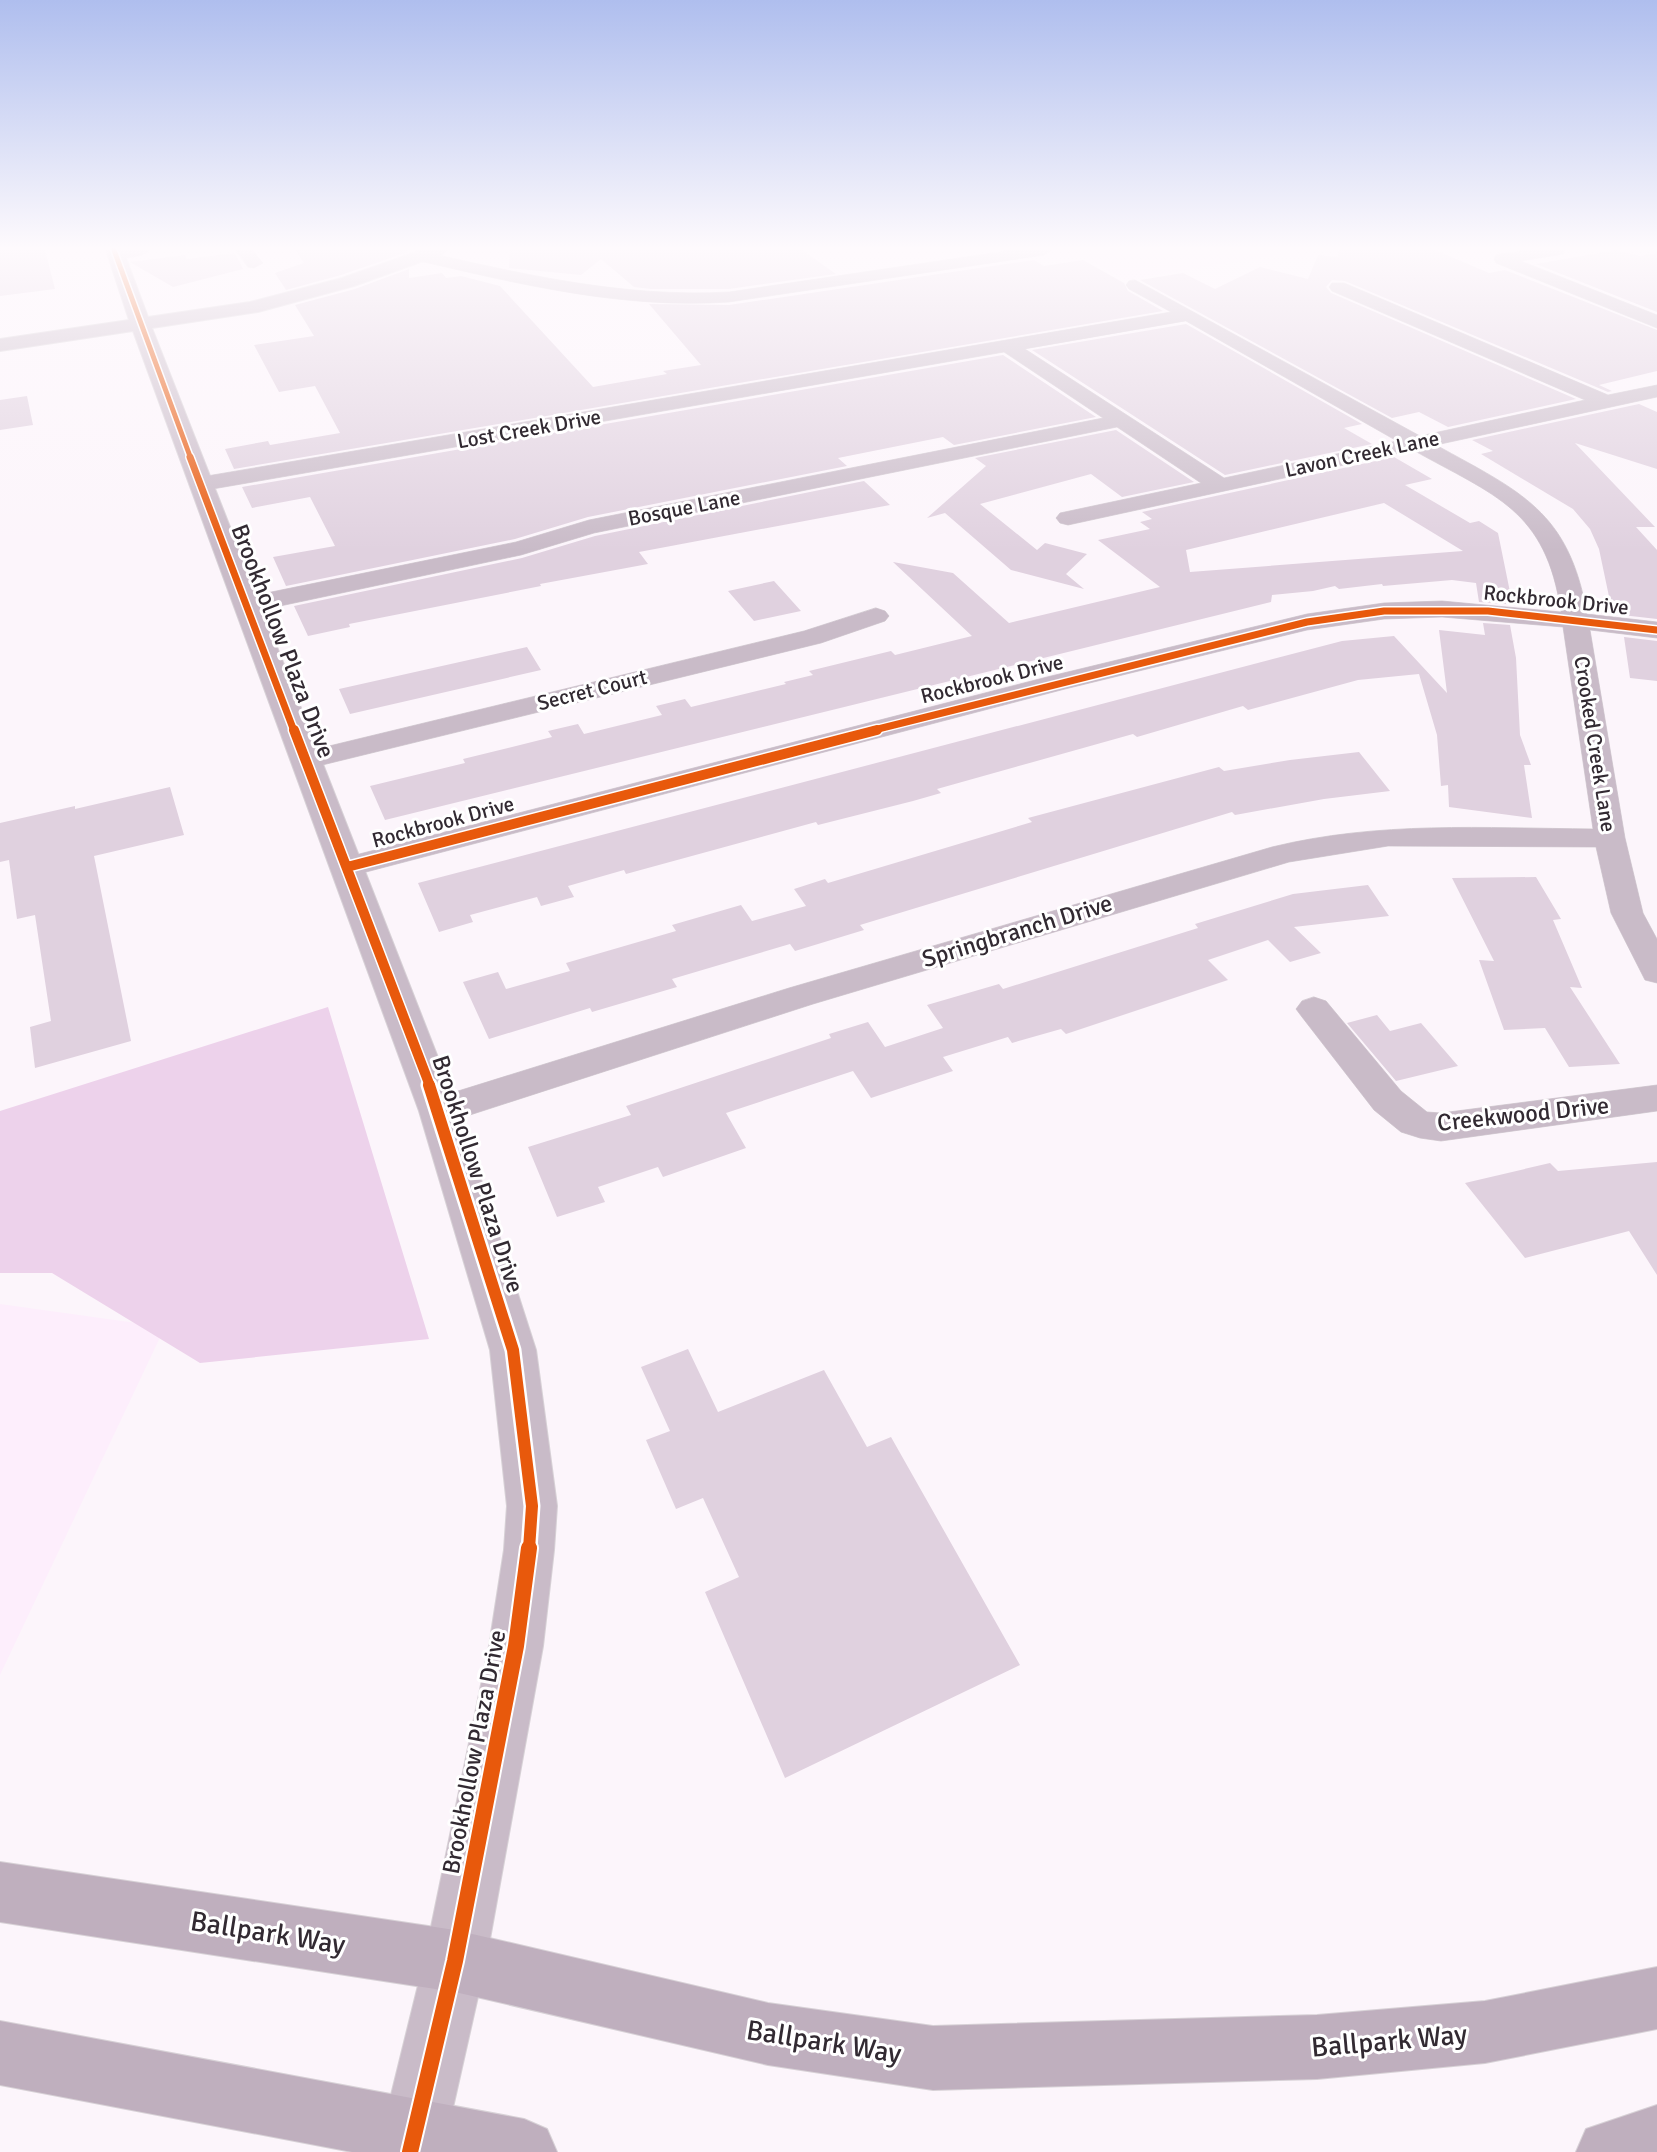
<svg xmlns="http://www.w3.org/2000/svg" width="1657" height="2152" font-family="Signika,sans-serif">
	<rect width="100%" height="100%" fill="#fcf5fb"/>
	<!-- built -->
	<path fill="#fdeefc" d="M1089,250H1310L1125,280L1079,254Z
		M0,1304L165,1327L0,1675Z"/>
	<!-- green -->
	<path fill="#edd2eb" d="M328,1007L429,1339L200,1363L52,1273H0V1111Z"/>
	<!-- building -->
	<path fill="#e0d1df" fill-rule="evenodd" d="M0,250H45L55,289L0,296Z
		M295,250H407L408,252L341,275L286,290L275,273L304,263Z
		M510,250H802L836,274L729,289H651L634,287L601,259L581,275L509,268Z
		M1339,250H1435L1489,273L1505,270L1657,330V371L1599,385L1612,391L1608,392L1345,281L1332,280L1326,287L1331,293L1576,399L1448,427L1419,412L1392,418L1140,280L1183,273L1215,289L1260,267L1308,279L1318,255L1338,257Z
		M1616,250L1640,256L1657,253V312L1536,264Z
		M235,253L243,269L173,287L130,262L185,255L187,259Z
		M1034,260L1044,266L1083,260L1124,283L1128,291L1163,311L234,469L225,449L268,441L270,445L340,433L315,386L279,392L254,345L314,336L295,305L355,289L409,269V278L442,273L446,278L461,276L500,286L593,387L667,374L663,371L701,365L649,304L729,305Z
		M1186,324L1362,424L1344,428L1372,444L1225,475L1032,350Z
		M1003,355L1096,417L954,445L943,437L838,458L847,466L588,517L515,539L286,586L273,557L335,546L310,497L252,508L242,487Z
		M27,396L33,425L0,430V400Z
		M1639,404L1657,412V469L1575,443L1655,527H1636L1657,550V619L1622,615L1621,607L1611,606L1599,549L1590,529L1573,509L1481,454L1493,451L1472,440Z
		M1116,430L1194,482L1122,497L1091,474L980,504L1037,550L1045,543L1087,554L1066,574L1084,589L1011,570L945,513L927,518L986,466L975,458Z
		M1394,457L1432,479L1405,485L1470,523L1479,521L1498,533L1510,592L1503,591L1506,604L1479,602L1476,583L1452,580L1383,586L1382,584L1339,589L1335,586L1313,591L1272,595L1271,602L385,820L370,786L465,763L463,759L552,737L548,731L578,724L584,734L662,715L656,706L685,699L691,707L786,684L784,682L813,675L809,671L891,651L895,655L972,636L893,562L953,573L1009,623L1160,587L1098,540L1150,529L1140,522L1152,519L1142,512ZM1384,503L1463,551L1190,572L1186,550Z
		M864,481L890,505L639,552L648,564L540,584L541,586L349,624L350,627L308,636L294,606L522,558L595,536Z
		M774,581L801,611L754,621L728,591Z
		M1483,623L1510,625L1516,658L1520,735L1531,765H1524L1532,818L1449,807L1448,785L1441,786L1437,735L1419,674L1358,680L1248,710L1243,706L1137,737L1133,734L937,789L941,793L913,801L818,825L816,822L626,874L624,870L568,886L574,897L541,906L537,897L470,915L473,922L439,932L418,883L1342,641L1394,636L1447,693L1439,630L1485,635Z
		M1624,637L1657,641V681L1630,678Z
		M527,647L541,670L350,714L339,689Z
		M1359,752L1390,791L1324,799L1235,815L1232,812L860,925L864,930L795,951L790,944L672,979L677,987L592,1012L590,1008L489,1039L463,982L498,972L506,989L570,971L566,963L676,931L672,925L741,905L752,921L806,906L794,889L825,879L828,883L1032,822L1028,818L1219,767L1224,771L1290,760Z
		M170,787L184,835L94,856L131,1041L35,1068L30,1027L51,1021L35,915L17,919L9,860L0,862V823L75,806V809Z
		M1536,877L1561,919L1553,920L1582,988L1570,987L1620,1064L1569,1067L1545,1028L1504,1030L1479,960L1494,961L1452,878Z
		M1368,885L1389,916L1294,927L1321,953L1290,962L1268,940L1208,960L1228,980L1066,1034L1061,1029L1012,1043L1008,1037L943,1057L953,1071L871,1098L853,1071L726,1113L746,1148L663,1177L658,1167L598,1187L605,1202L557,1217L528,1147L631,1115L626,1106L831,1038L829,1034L868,1022L885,1047L943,1028L927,1005L999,984L1003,989L1198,928L1195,924L1293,894Z
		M1377,1015L1390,1031L1421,1023L1458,1066L1396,1081L1347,1023Z
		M1657,1162V1275L1629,1231L1525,1258L1465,1183L1550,1163L1558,1171Z
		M688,1349L718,1412L824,1370L867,1447L891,1437L1020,1665L785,1778L705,1592L739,1577L703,1498L676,1509L646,1440L670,1431L641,1367Z"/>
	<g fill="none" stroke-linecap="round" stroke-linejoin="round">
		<!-- minor casing -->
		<g stroke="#d7d1d6" stroke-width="1">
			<path id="minor" d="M109,250H150C142,258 121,259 109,257L107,253Z
				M236,250H252L263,263L254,268L248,267Z
				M1013,250H1052L1044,255L729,302C623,309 523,285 420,261L412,256L420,251C523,274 623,298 729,292Z
				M1528,250H1565L1563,254L1521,261L1657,315V328L1496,263L1494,259L1496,255Z
				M1135,280L1420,436L1585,400L1332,291L1329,287L1332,283H1344L1608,395L1657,385V397L1436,445C1521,492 1569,511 1587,614L1657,622V638L1590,630L1625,838L1643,913L1657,939V983L1645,980L1611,913L1596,847L1388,846L1289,862L813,1004L439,1125L426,1121L420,1111L426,1101L789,988L1272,847C1378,821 1484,828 1593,829L1563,627L1442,617L1384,619L1307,630L1065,689L347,877L336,874L331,867L336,860L1047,677L1307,614L1384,603L1442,601L1561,612C1546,509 1495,496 1413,450L1068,525L1060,523L1056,518L1060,513L1201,483L1117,427L594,533L521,555L247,613L238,610L234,605L238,600L247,597L516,542L589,520L1103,418L1004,352L201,491L193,489L190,484L193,479L201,477L1171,312L1129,289L1126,285L1129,281ZM1186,321L1397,441L1224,478L1025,349Z
				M876,608L885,611L889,616L885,621L821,643L306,769L296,766L291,760L296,754L804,631Z
				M1314,997L1326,1001L1401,1091L1427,1112L1441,1113L1657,1085V1111L1441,1141L1420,1138L1401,1132L1374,1110L1302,1017L1296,1009L1302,1001Z"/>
		</g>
		<!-- tertiary casing -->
		<g stroke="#d7d1d6" stroke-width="2">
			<path id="tertiary" d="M106,250H123L148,317L250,302L342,278L421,250H446L443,254L354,286L258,312L152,328L459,1111L536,1350L557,1506L554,1550L543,1646L486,1961L443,2152H377L424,1961L489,1646L504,1550L507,1506L490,1350L419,1111L133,331L0,351V339L129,320Z"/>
		</g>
		<!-- secondary casing -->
		<g stroke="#d7d1d6" stroke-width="2">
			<path id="secondary" d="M0,1862L455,1930L768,2003L933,2026L1317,2015L1485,2001L1657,1967V2029L1485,2063L1317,2079L933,2090L768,2065L455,1992L0,1922Z
				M0,2021L524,2119L547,2129L557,2152H352L0,2085Z
				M1657,2105V2152H1576L1586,2129Z"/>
		</g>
		<!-- minor -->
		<use href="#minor" fill="#c9bbc8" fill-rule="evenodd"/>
		<!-- tertiary -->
		<use href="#tertiary" fill="#c9bbc8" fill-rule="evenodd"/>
		<!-- secondary -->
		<use href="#secondary" fill="#bfafbe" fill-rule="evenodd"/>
		<!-- cycleway-far4 casing -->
		<g stroke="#fff" stroke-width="8">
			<path id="cycleway-far4" d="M114,250L191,459"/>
		</g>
		<!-- cycleway-far3 casing -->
		<g stroke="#fff" stroke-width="10">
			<path id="cycleway-far3" d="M190,457L294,731
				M870,731L1307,622L1384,611H1488L1657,630"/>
		</g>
		<!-- cycleway-far2 casing -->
		<g stroke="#fff" stroke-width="13">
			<path id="cycleway-far2" d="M294,730L430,1086
				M347,867L877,730"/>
		</g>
		<!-- cycleway-far1 casing -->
		<g stroke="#fff" stroke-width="17">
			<path id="cycleway-far1" d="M429,1085L513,1350L532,1506L529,1549"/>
		</g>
		<!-- cycleway casing -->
		<g stroke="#fff" stroke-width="20">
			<path id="cycleway" d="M410,2152L455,1961L516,1646L529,1548"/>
		</g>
		<!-- cycleway-far4 -->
		<use href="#cycleway-far4" stroke="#e8590c" stroke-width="5"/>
		<!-- cycleway-far3 -->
		<use href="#cycleway-far3" stroke="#e8590c" stroke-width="7"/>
		<!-- cycleway-far2 -->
		<use href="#cycleway-far2" stroke="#e8590c" stroke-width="10"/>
		<!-- cycleway-far1 -->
		<use href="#cycleway-far1" stroke="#e8590c" stroke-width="12"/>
		<!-- cycleway -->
		<use href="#cycleway" stroke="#e8590c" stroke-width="16"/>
	</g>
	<!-- sky -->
	<linearGradient id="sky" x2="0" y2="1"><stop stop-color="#afbeee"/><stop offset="0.45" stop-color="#fefafd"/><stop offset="1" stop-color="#fefafd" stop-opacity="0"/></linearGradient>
	<rect width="1657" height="551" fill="url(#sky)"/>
	<g text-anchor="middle" stroke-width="6" stroke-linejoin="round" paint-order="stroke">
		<!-- far-street labels -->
		<g font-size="21" fill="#322a32" stroke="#fff">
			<text transform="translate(529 429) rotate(-10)" y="7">Lost Creek Drive</text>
			<text transform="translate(1362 454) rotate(-12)" y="7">Lavon Creek Lane</text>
			<text transform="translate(684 508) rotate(-11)" y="7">Bosque Lane</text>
			<text transform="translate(1556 600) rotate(6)" y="7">Rockbrook Drive</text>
			<text transform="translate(992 679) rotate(-14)" y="7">Rockbrook Drive</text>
			<text transform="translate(592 690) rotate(-14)" y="7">Secret Court</text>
			<text transform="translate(1595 744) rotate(81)" y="7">Crooked Creek Lane</text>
			<text transform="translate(443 822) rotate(-15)" y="7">Rockbrook Drive</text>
		</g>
		<!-- street labels -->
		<g font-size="24" fill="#322a32" stroke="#fff">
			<text transform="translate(283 641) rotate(69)" y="8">Brookhollow Plaza Drive</text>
			<text transform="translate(1017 931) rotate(-17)" y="8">Springbranch Drive</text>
			<text transform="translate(1523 1114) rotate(-6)" y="8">Creekwood Drive</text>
			<text transform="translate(478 1174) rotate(72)" y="8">Brookhollow Plaza Drive</text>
			<text transform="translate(474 1752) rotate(-79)" y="8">Brookhollow Plaza Drive</text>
		</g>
		<!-- near-street labels -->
		<g font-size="28" fill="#322a32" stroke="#fff">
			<text transform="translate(268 1932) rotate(9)" y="10">Ballpark Way</text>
			<text transform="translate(1389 2040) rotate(-5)" y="10">Ballpark Way</text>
			<text transform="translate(824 2041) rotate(9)" y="10">Ballpark Way</text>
		</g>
	</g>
</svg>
